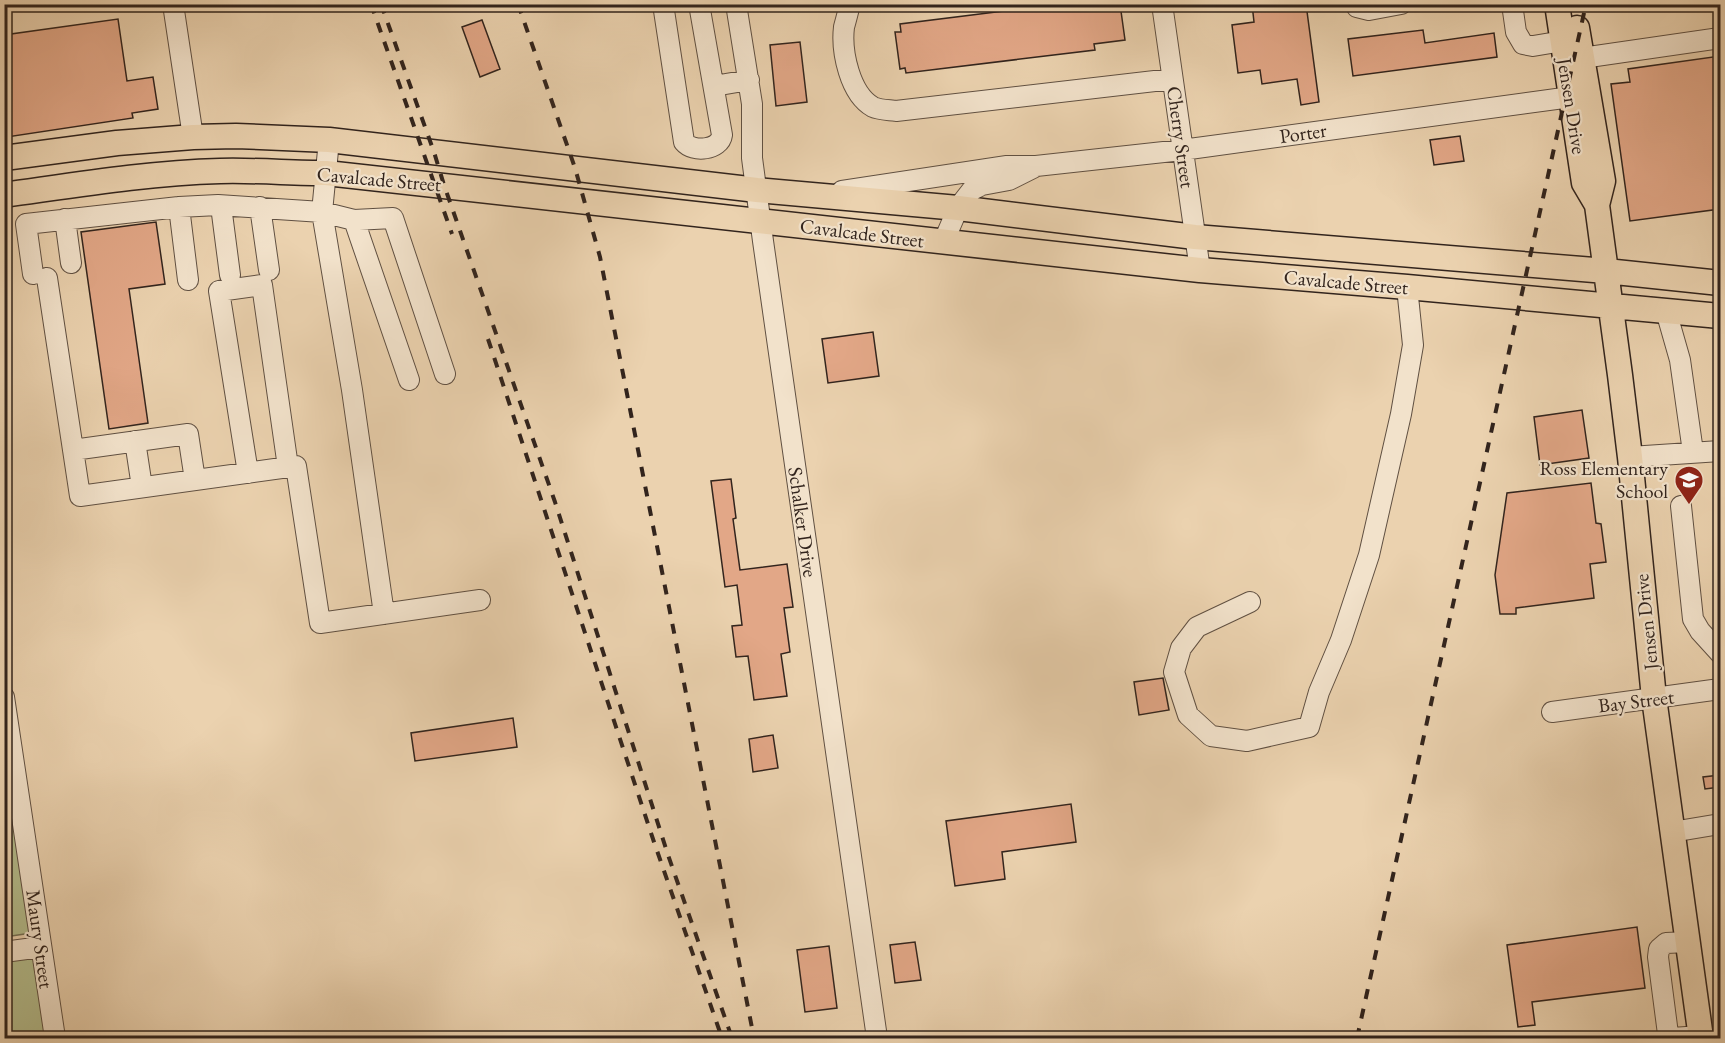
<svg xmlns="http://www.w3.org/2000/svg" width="1725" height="1043" font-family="'EB Garamond',serif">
	<rect width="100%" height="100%" fill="#ebd2af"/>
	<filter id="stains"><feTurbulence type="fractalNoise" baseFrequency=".00333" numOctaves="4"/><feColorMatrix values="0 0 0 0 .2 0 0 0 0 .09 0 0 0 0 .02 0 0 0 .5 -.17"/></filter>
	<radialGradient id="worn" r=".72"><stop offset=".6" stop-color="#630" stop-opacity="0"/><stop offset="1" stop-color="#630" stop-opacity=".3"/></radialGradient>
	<!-- green -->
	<path fill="#b4bd8d" stroke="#737055" stroke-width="1.5" d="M4,763L31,933L5,937Z
		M35,956L47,1038H5V961Z"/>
	<!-- building -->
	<path fill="#e2a787" stroke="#32241d" stroke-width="1.5" d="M1059,4H1089L1090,7L1120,4L1125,40L1094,44L1095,50L906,73L905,68L900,69L895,32H901L900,24Z
		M1252,4H1306L1319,102L1301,105L1297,79L1262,84L1260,70L1238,73L1232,25L1254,22Z
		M118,19L127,81L153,77L158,109L132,113L133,118L7,137L4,123V35Z
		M482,20L500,69L480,77L462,27Z
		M1423,30L1425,43L1494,33L1497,57L1353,76L1348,39Z
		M800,42L807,102L776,106L770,45Z
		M1720,56V209L1630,221L1611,84L1630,82L1628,69Z
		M1460,136L1464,161L1434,165L1430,140Z
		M156,222L165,284L129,289L148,423L109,429L81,232Z
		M873,332L879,376L828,383L822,339Z
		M1582,410L1589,458L1540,465L1534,417Z
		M731,479L736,518L733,519L740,570L787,564L793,607L784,608L790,652L781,654L787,696L754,700L748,656L736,657L732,626L742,625L737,585L725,587L711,481Z
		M1591,483L1596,523L1601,524L1606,562L1590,564L1594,598L1516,608V614H1500L1495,575L1507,493Z
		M1163,678L1169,710L1139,715L1134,682Z
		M513,718L517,747L415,761L411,733Z
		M773,735L778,768L753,772L749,739Z
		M1720,775V787L1705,789L1703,777Z
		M1071,804L1076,842L1002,852L1005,879L955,886L946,821Z
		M1637,927L1645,988L1532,1002L1535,1025L1518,1027L1507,945Z
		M915,942L921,980L895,983L890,945Z
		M829,946L837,1008L805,1012L797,950Z"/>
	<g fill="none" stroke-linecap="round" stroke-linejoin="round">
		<!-- minor casing -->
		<g stroke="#605042" stroke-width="22">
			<path id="minor" d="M173,4L193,137
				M663,4L684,142C693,153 720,150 722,135L699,4
				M736,4L752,104V158L763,241L877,1038
				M850,4C848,12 846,20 844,27C841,52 850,94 873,107C879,110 890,110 896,111L1172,79
				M1162,4L1200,270
				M1356,4L1357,7L1369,10L1401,4
				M1512,4L1516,32L1523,44L1533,46L1563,41
				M1582,58L1720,38
				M714,86L749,80
				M329,140L322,212L352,390L384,614
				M842,191L1007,166H1036L1182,150L1571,97
				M221,206L230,275
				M179,207L188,280
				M260,207L269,270
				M65,219L71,263
				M354,220L409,380
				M943,243L958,208L972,190L982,185L1009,180L1033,168
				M33,274L26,224L179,207L218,205L322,212L354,220L393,218L445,374
				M47,278L80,496L296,466L320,623L480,600
				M1666,311L1680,360L1693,452
				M135,441L142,487
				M73,450L188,434L195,480
				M1630,457L1720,451
				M248,473L219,291L262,285L288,467
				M1681,506L1693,619L1700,631L1720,653
				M1250,602L1197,627L1181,648L1174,672L1188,715L1211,736L1247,741L1309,727L1319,692L1341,640L1369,555L1401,414L1413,345L1407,287
				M4,697L55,1038
				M1552,712L1720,689
				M1672,832L1720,824
				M1688,942L1666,943L1659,949L1658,957L1668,1034L1672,1038L1701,1036
				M4,952L41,947"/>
		</g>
		<!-- major casing -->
		<g stroke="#32241d" stroke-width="27">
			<path id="major" d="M1557,4L1584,183L1597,205L1620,375L1630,457L1654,698L1701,1038
				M1577,28L1603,181L1597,205
				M4,158L117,143L193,137L236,136L329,140L757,190L958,208L1195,237L1606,271L1720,283
				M4,195C76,185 147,173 220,171C255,170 291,173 326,173L1200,270L1407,287L1720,316"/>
		</g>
		<!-- minor -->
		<use href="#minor" stroke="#f2e2cb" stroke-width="20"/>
		<!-- major -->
		<use href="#major" stroke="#ebd2af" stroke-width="24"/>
		<!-- rail -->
		<path stroke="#32241d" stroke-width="4" stroke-dasharray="10 10" stroke-linecap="butt" d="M371,4L452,234
			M381,4L434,152L444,185L555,502L668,855L732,1038
			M518,4L575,168L600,257L754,1038
			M488,339L654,842L722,1038
			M1357,1038L1586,4"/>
	</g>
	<!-- icons -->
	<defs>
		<g id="school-pin" transform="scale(1.5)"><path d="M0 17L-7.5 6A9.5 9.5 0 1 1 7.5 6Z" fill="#8f2418" stroke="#f2e2cb"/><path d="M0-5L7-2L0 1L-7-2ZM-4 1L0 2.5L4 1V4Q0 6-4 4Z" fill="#fff"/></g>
	</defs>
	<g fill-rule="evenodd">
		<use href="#school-pin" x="1689" y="480"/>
	</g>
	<g text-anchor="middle" stroke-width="4.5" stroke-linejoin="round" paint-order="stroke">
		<!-- street labels -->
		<g font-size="20" fill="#32241d" stroke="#f2e2cb">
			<text transform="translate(1572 106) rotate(81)" y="7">Jensen Drive</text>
			<text transform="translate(1303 133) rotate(-8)" y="7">Porter</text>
			<text transform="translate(1181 137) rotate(82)" y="7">Cherry Street</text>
			<text transform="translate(379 179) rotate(5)" y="7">Cavalcade Street</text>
			<text transform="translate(862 233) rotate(7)" y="7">Cavalcade Street</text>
			<text transform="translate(1346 282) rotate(5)" y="7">Cavalcade Street</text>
			<text transform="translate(803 522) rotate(82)" y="7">Schalker Drive</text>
			<text transform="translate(1646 622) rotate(-96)" y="7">Jensen Drive</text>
			<text transform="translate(1636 701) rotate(-7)" y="7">Bay Street</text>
			<text transform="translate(40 939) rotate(82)" y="7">Maury Street</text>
		</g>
		<!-- poi labels -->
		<g font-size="20" fill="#32241d" stroke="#f2e2cb" text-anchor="end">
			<text x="1668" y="475">Ross Elementary<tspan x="1668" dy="23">School</tspan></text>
		</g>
	</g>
	<!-- margin -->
	<rect width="1725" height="1043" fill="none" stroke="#ebd2af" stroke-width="24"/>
	<rect x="6" y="6" width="1713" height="1031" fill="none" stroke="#32241d" stroke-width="3"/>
	<rect x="12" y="12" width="1701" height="1019" fill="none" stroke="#32241d" stroke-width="1.5"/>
	<rect width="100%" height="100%" filter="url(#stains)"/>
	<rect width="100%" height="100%" fill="url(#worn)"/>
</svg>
